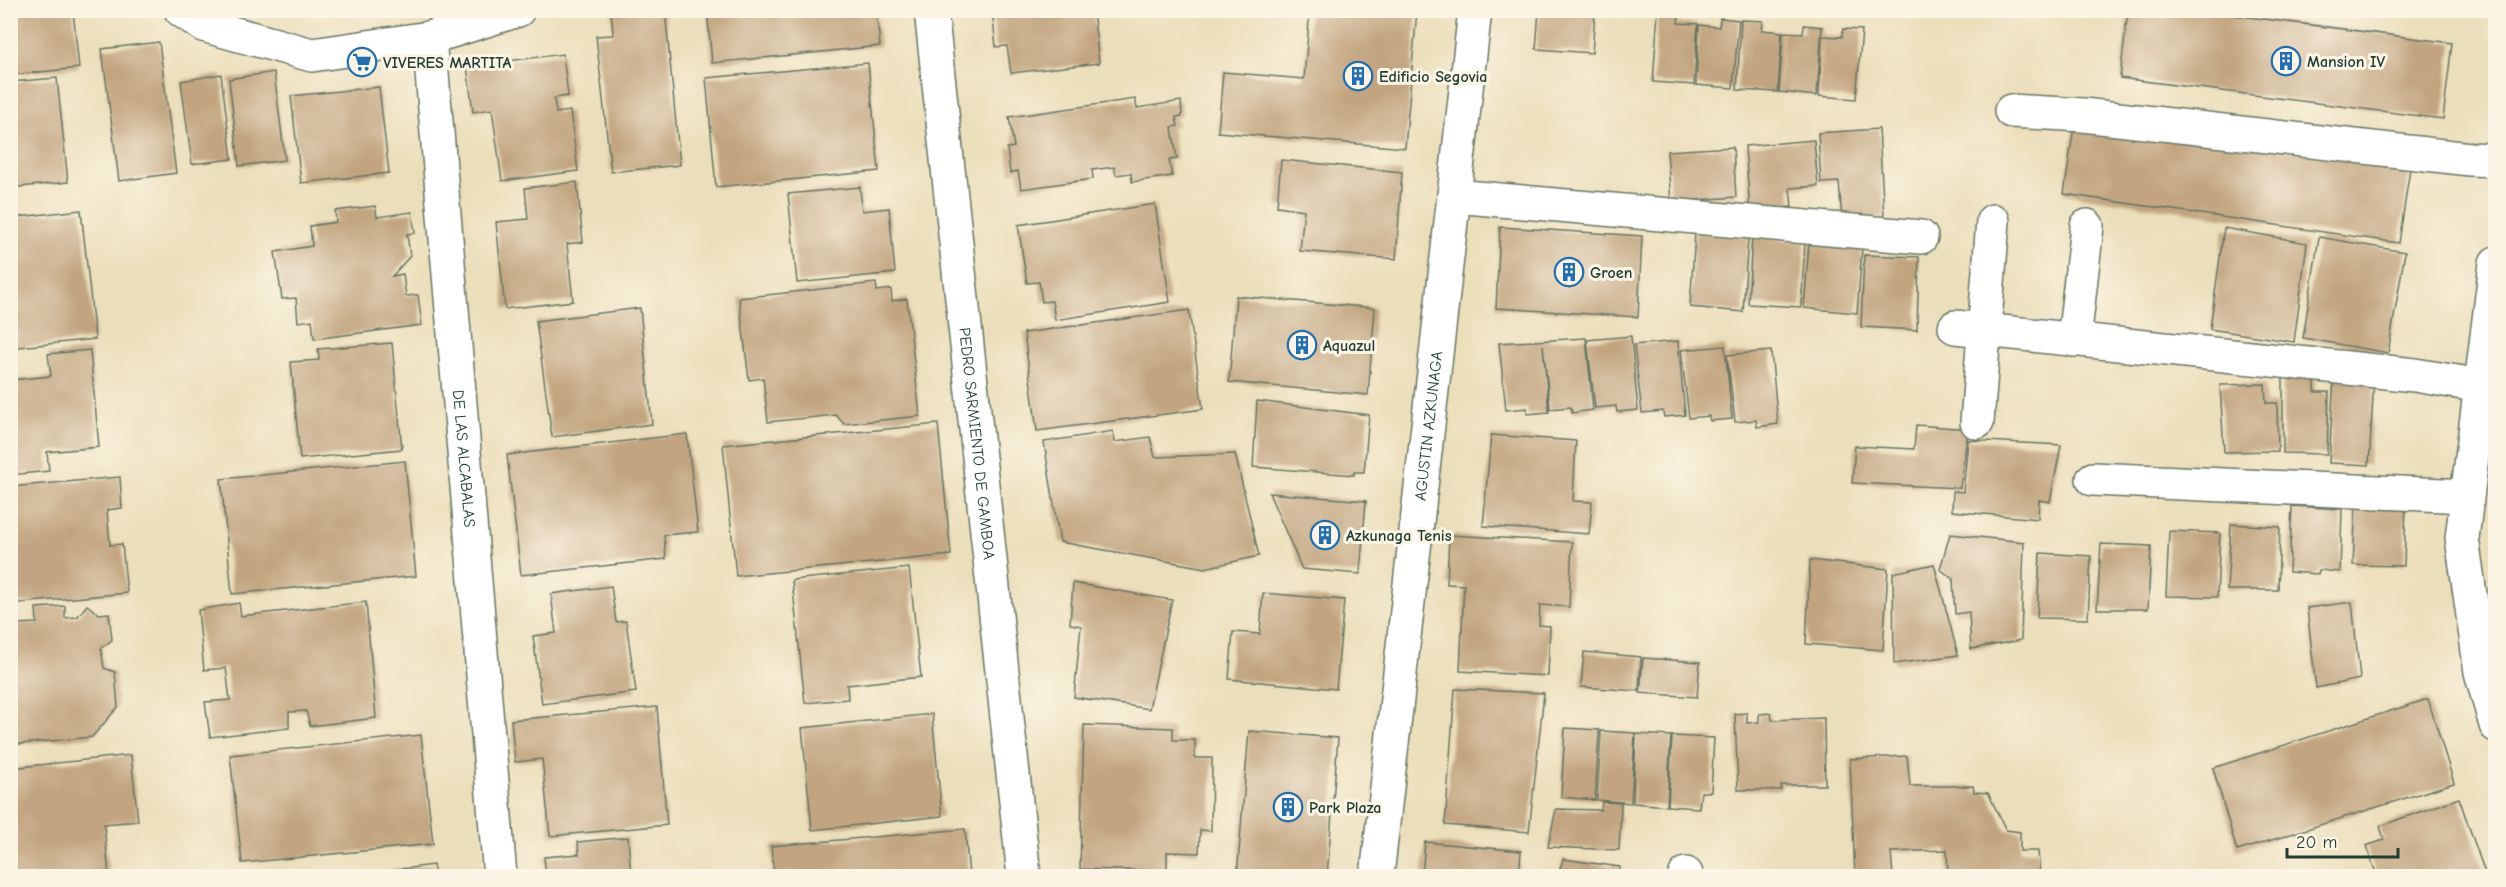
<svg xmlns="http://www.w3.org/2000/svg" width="2506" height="887" font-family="'Comic Neue',sans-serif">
	<rect width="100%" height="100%" fill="#fcf5e5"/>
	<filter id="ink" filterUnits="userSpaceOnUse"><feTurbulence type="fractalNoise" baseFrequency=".0167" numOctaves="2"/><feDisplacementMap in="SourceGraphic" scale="12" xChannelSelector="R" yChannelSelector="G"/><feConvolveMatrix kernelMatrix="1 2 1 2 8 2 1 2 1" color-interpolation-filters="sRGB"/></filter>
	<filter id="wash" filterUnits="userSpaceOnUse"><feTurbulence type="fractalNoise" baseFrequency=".008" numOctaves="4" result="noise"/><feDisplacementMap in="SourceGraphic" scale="24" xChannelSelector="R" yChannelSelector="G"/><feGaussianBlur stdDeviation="1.35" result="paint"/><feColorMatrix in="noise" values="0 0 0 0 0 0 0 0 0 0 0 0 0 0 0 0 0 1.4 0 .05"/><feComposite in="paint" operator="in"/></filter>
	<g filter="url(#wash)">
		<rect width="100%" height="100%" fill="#ebdeba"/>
		<g id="blocks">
			<!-- building -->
			<path fill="#c2a580" d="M10,10H73L79,68L10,75Z
				M611,10H665L680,165L611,172L596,36L613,35Z
				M707,10H876L880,46L712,63Z
				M992,10H1093L1099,63L1011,73L1007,46L996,47Z
				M1310,10H1417L1405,148L1218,132L1223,72L1304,79Z
				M1539,10L1595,14L1592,53L1536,49Z
				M2128,10H2194L2452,43L2443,119L2120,78Z
				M1658,12L1679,14L1678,23L1698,24L1694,85L1653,82Z
				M1720,18L1739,20L1733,88L1696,85L1699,25L1719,27Z
				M1741,20L1763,21L1762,30L1782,32L1778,92L1737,90Z
				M1804,25L1822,27L1817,96L1779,92L1783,32L1803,33Z
				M1843,29L1862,30L1856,99L1819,96L1822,36L1842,37Z
				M159,42L176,173L119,181L102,49Z
				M563,54L568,96L554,98L556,113L570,111L578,171L502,181L492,109L473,112L467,66Z
				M868,63L879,171L716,187L706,78Z
				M274,72L285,160L239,166L229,79Z
				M221,74L232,159L192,164L181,81Z
				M57,78L68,182L10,188V82Z
				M379,87L389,173L301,183L291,96Z
				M1135,99L1137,108L1181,101L1182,116L1176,117L1178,126L1172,127L1177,159L1169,160L1172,176L1132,182L1131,173L1116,175L1114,167L1092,170L1093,179L1021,189L1018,171L1010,173L1007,148L1014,147L1009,117Z
				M2075,120L2410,168L2399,243L2064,194Z
				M1879,129L1884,217L1842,219L1839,182L1821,183L1818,133Z
				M1814,140L1818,186L1790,188L1792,207L1750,211L1745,146Z
				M1733,147L1736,197L1671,202L1667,151Z
				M1281,160L1402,172L1396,259L1300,251L1304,210L1277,206Z
				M577,182L583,242L567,244L573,301L505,309L496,222L528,219L525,188Z
				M860,187L862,211L889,208L895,273L797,283L788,194Z
				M1155,204L1170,302L1055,320L1052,301L1042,302L1039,282L1027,283L1018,225Z
				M375,206L377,217L412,212L415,233L407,234L410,256L392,276L403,274L406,296L418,295L422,325L314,339L312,320L298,322L296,298L282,299L275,252L312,246L310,226L336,222L335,211Z
				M81,210L95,339L10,348V218Z
				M1500,227L1642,236L1638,317L1496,308Z
				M2224,228L2307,243L2294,342L2210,329Z
				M1695,233L1748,237L1743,312L1690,307Z
				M1752,237L1805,241L1801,307L1748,304Z
				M2319,237L2405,252L2388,353L2303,338Z
				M1809,242L1862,248L1857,313L1804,308Z
				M1864,255L1919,257L1917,330L1861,327Z
				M876,283L877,291L891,289L892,301L907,299L920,416L844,424L836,415L768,422L763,378L749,380L739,298Z
				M1236,296L1375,308L1368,395L1229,382Z
				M640,308L652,424L552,437L536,321Z
				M1189,310L1203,409L1037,431L1024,333Z
				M1631,336L1638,410L1617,412L1616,406L1595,408L1587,340Z
				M1586,338L1593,410L1572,413L1571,407L1550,409L1543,345L1549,412L1527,414V408L1506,410L1499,343Z
				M1678,341L1685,415L1664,417L1663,411L1642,413L1634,345Z
				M392,343L402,449L300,459L291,362L319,360L318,349Z
				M1725,346L1732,419L1710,421L1709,416L1689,418L1681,350Z
				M90,350L99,447L47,452L49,471L10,475V380L51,376L48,354Z
				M1771,351L1778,424L1757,427L1756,420L1735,422L1727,355Z
				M2283,375H2315V392H2329L2327,454L2283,453Z
				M2334,376L2374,379L2369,465L2329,463Z
				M2265,384L2266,403H2277L2278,451L2224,452L2220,385Z
				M1257,401L1369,415L1364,472H1354V475L1253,467Z
				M938,424L951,555L736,576L723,445Z
				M1916,425L1968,429L1960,488L1852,483L1855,446L1914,449Z
				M1113,431L1115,442L1150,437L1155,457L1235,454L1259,556L1205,568L1060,542L1044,442Z
				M687,434L698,532L664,535L666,559L521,575L507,455Z
				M1491,435L1576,441L1573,501L1592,502L1589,534L1483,526Z
				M1968,440L2061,445L2050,502L2039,500L2038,519L1952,511L1953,491L1963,492Z
				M405,461L416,576L232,594L221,479Z
				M120,477L122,508L107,510L110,545L122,544L127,593L10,604V487Z
				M1269,493L1366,501L1360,574L1302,569Z
				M2356,500L2406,503L2404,566L2353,565Z
				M2292,506L2342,509L2340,572L2319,570L2318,574L2289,572Z
				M2231,524L2280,527L2278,590H2227Z
				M2169,531L2220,533L2217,597L2166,596Z
				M1950,534L2024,542L2021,640L1971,649L1969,612L1955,614L1953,579L1940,569Z
				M1449,535L1572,542L1569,607L1540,605L1539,625L1550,626L1548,676L1460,671L1464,585L1447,584Z
				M2101,544L2151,546L2148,609H2097Z
				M2040,553L2091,556L2088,619L2037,618Z
				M1810,560L1888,569L1883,650L1806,644Z
				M1934,564L1958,655L1894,664L1893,573Z
				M909,568L921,677L847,685L848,699L805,703L792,580Z
				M1073,583L1172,600L1149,709L1074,697L1081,626L1070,624Z
				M611,586L616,622L626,621L636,692L542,704L533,636L556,633L551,594Z
				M1263,593L1344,600L1336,689L1229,679L1233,632L1260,634Z
				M366,602L376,718L310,726L306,711L289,712V728L210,737L205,702L230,700L226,668L204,670L198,610L239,603L241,616Z
				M2352,602L2360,679L2316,688L2307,608Z
				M87,605L99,614L109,613L112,640L101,648L104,668L115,672L118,707L92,737L10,745V614L18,624L37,623L36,608L65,606V618L77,617Z
				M1584,652L1641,657L1639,691L1581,687Z
				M1643,658L1700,662L1697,697L1640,693Z
				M1455,689L1544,693L1529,832L1445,825Z
				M2428,699L2454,783L2237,851L2213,768Z
				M657,707L667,825L550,836L542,759L515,762L511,720Z
				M1747,713V723L1759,722V714L1771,713L1772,720L1824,718L1825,785H1781V790H1738L1735,714Z
				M932,714L942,816L812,830L802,728Z
				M1084,725L1173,728V740H1195V758H1212L1211,831L1200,830L1199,853L1167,852V871L1080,869Z
				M1565,728L1599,730L1595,800L1561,797Z
				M1249,731L1338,738L1327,876H1237Z
				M1601,731L1635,733L1631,803L1597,800Z
				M1636,734L1671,736L1667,806L1633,803Z
				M421,735L433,844L242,863L230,755Z
				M1672,736L1714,738L1711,792H1701L1699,808L1668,806Z
				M131,755L138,821L104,824L109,876H10V811H15L11,768Z
				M1907,756L1910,786H1973L1974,792L1988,793L2006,830L2020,832V851H2038L2040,876H1948L1947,850L1891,852L1893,876H1855L1850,759Z
				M2459,798L2486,876H2377L2366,846L2384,840L2380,826Z
				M1602,802L1621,803L1619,850L1548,847L1556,809L1601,810Z
				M965,829L969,876H774L771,846Z
				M628,837L631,876H546L544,857L579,854L578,842Z
				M1425,842L1521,851L1519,876H1422Z
				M1563,859L1620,867L1618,876H1558Z
				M433,865L435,876H355L354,875Z"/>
		</g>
	</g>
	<g filter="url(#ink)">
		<use href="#blocks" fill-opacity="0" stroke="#667563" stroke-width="1.5"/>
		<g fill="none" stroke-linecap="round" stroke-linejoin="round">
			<!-- minor casing -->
			<g stroke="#667563" stroke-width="36">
				<g id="minor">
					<path d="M181,10L203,25L312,55L429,38L518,10"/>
					<path id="s1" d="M931,10L1024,876"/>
					<path id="s2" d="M429,38L500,876"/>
					<path d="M2011,111L2083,115L2470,159L2496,160"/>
					<path d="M1454,196L1921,237"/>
					<path d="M2496,263L2462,538L2481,672L2496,725"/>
					<path d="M1955,327L2415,375L2481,386"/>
					<path d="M2074,340L2087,226"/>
					<path d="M1977,422L1993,221"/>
					<path d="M2093,479L2467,496"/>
					<path id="s3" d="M1377,876L1475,10"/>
					<path d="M1685,876L1686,874"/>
				</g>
			</g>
			<!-- minor -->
			<use href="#minor" stroke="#fff" stroke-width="33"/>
		</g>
	</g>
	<!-- icons -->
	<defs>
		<g id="building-ring" transform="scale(1.5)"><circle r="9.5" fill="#fcf5e5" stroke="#1f6fb2" stroke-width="1.5"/><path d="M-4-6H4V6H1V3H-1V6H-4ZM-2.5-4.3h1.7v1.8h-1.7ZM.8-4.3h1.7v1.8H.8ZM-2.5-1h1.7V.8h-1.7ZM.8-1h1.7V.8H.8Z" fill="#1f6fb2"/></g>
		<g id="supermarket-ring" transform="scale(1.5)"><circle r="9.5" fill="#fcf5e5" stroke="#1f6fb2" stroke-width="1.5"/><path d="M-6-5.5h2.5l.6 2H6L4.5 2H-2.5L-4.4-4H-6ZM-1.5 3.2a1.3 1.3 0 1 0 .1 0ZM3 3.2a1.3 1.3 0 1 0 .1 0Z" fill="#1f6fb2"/></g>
	</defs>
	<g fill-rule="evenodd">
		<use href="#building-ring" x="2286" y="61"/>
		<use href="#supermarket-ring" x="362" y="62"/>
		<use href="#building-ring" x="1358" y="76"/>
		<use href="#building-ring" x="1569" y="272"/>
		<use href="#building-ring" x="1302" y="345"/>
		<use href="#building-ring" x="1325" y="535"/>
		<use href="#building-ring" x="1288" y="807"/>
	</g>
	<g text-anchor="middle" stroke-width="6" stroke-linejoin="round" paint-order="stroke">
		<!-- poi labels -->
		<g font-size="16" font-weight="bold" fill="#1f3d34" stroke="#fcf5e5" text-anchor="start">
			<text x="2307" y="67">Mansion IV</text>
			<text x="383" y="68">VIVERES MARTITA</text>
			<text x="1379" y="82">Edificio Segovia</text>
			<text x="1590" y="278">Groen</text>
			<text x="1323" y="351">Aquazul</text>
			<text x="1346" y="541">Azkunaga Tenis</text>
			<text x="1309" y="813">Park Plaza</text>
		</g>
		<!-- street labels -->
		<g font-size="16" fill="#1f3d34" stroke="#fcf5e5">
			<text dy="6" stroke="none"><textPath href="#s3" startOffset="453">AGUSTIN AZKUNAGA</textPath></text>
			<text dy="6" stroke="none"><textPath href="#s1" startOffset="436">PEDRO SARMIENTO DE GAMBOA</textPath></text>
			<text dy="6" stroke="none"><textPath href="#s2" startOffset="422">DE LAS ALCABALAS</textPath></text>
		</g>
	</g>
	<!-- margin -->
	<rect width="2506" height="887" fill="none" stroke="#fcf5e5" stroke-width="36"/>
	<!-- scale -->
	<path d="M2287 848v9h111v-9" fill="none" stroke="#1f3d34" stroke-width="3"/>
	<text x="2296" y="848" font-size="18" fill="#1f3d34" stroke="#fcf5e5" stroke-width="4.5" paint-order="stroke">20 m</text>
</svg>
